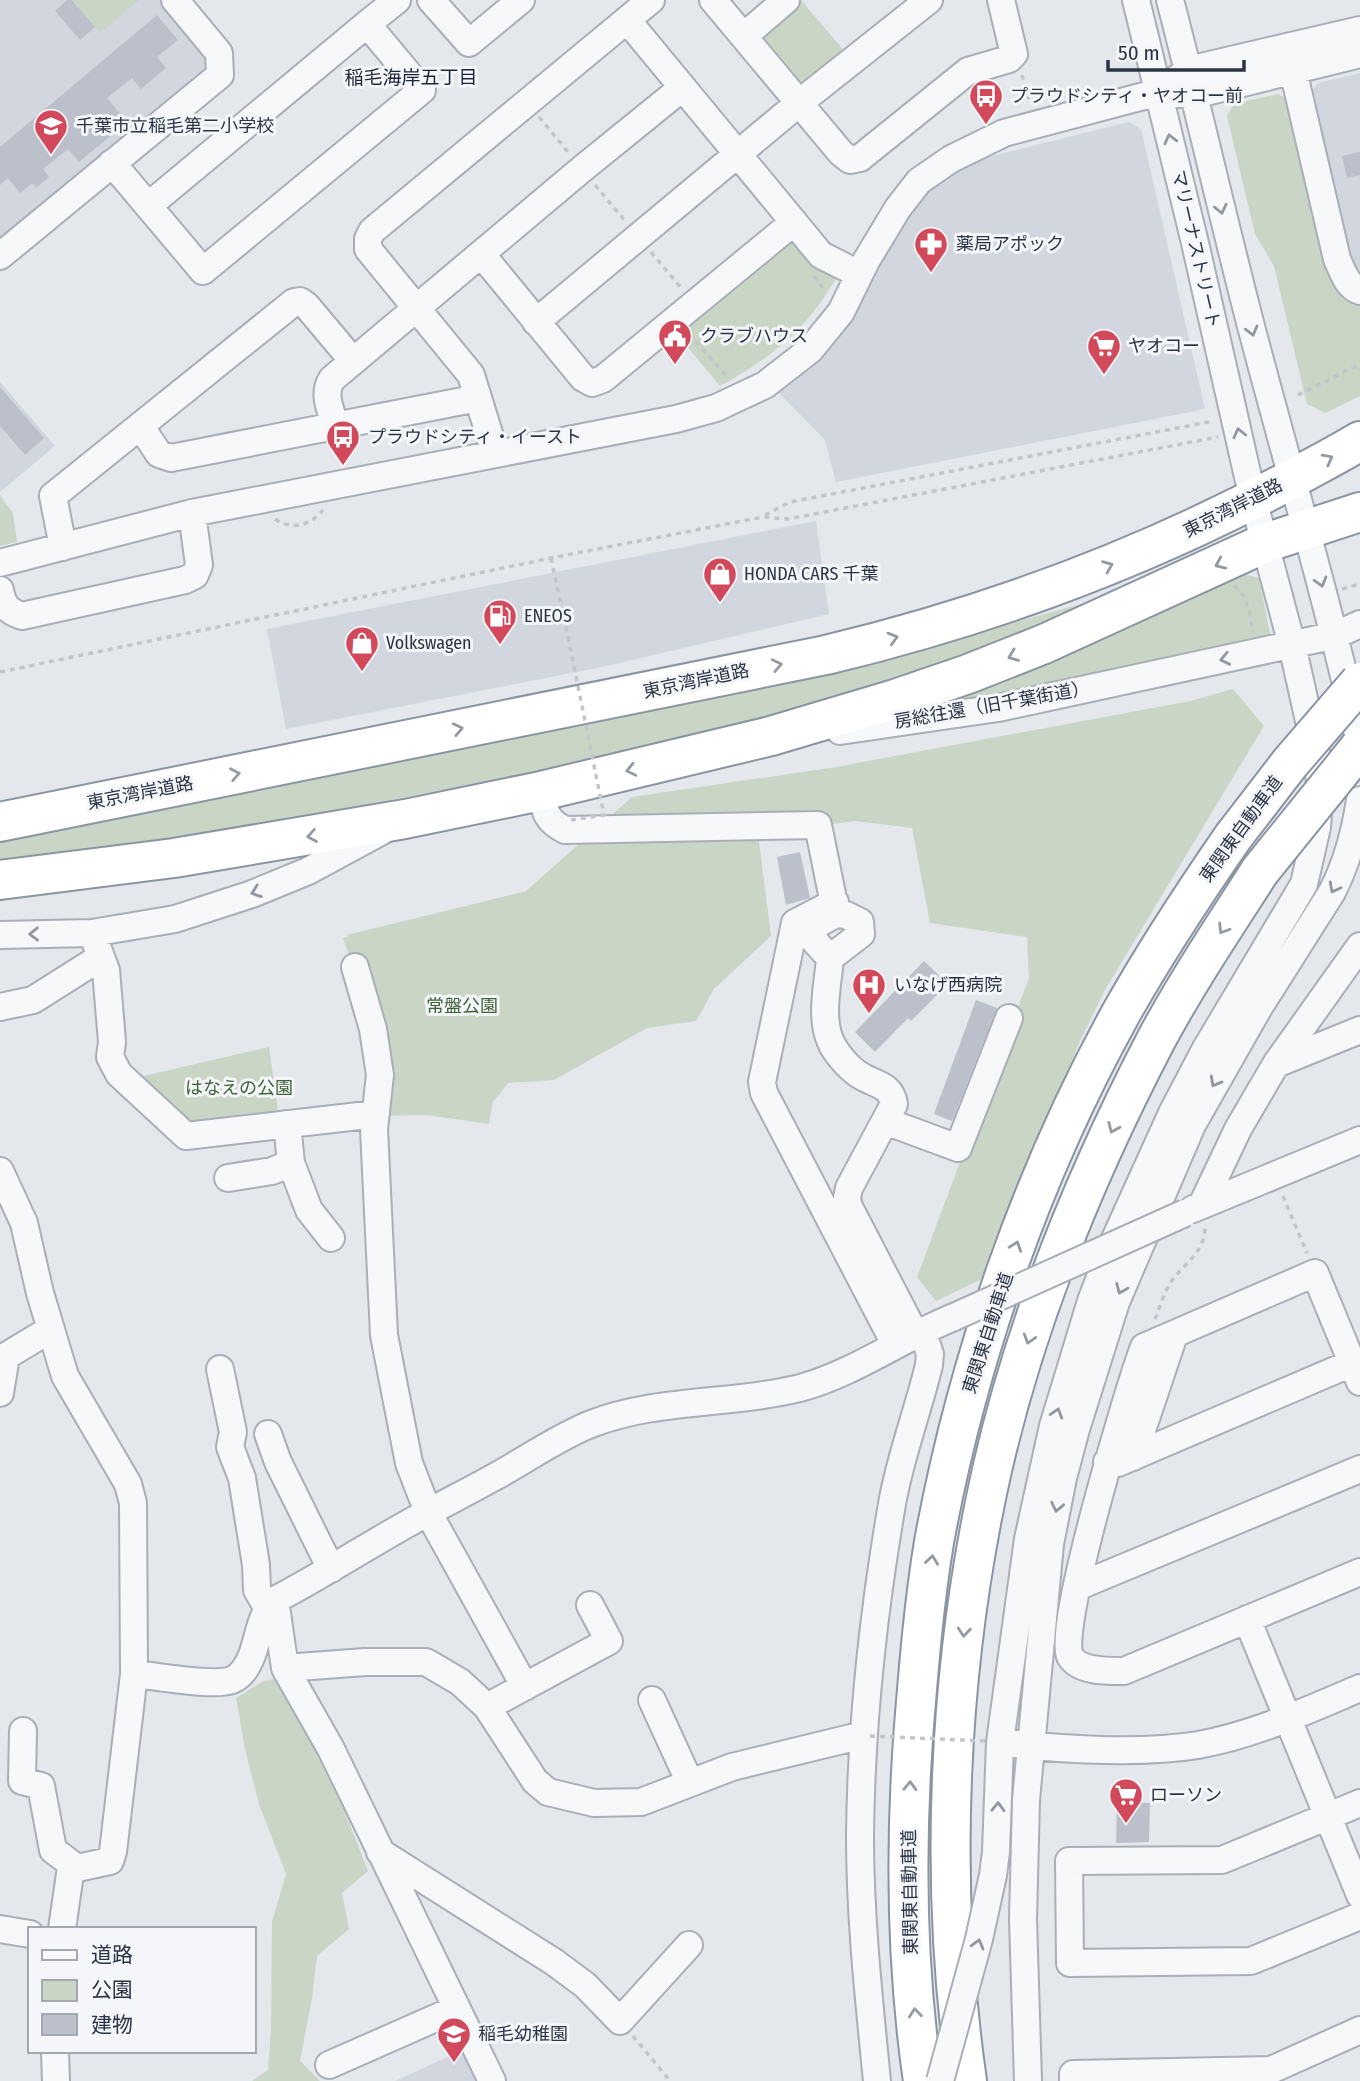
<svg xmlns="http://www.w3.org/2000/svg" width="1360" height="2081" font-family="'Fira Sans Condensed','Noto Sans JP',sans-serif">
	<rect width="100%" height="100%" fill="#e4e7ec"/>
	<!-- built -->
	<path fill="#d2d6de" d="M0,0H161L208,56L206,71L0,241Z
		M1360,73V275L1350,262L1309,95L1318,83Z
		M1129,122L1141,129L1205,409L836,482L825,440L776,390L879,256L920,197L945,175L976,160Z
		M0,382L55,446L0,492Z
		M816,521L829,614L602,667L286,729L267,629Z
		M469,2047L485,2081H395Z"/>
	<!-- green -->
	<path fill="#c9d6c5" d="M73,0H139L100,33Z
		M797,0H801L846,53L800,86L758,39Z
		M1278,94L1290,100L1360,301V396L1325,413L1307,404L1274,266L1255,234L1227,116L1233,104Z
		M792,235L837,277C805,331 774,356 720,386L675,332Z
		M0,495L13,513L17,542L0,546Z
		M1243,574L1259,578L1271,639L1010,698L934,705L1230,578Z
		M1120,593L965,654L841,698L658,745L506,778L199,836L0,862V839L958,638Z
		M1233,689L1264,726L1106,988L1079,1043L1000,1250L982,1279L936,1301L917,1277L1029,978L1027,937L930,923L912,828L855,821L758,834L771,936L714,989L696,1021L647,1028L554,1080L508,1083L493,1102L489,1124L427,1115L379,1116L388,1063L343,938L348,937L347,935L526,891L632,797L836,767L1190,701Z
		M269,1047L279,1118L198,1128L148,1093L139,1077Z
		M284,1677L314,1733L368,1871L342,1893L349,1929L317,1956L312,1998L300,2061L320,2081H252L268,2070L271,2031L272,1922L286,1874L259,1804L245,1749L236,1698L263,1681Z"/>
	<!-- building -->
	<path fill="#bbc0ca" d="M67,0H72L95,27L80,40L55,11Z
		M157,15L178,40L157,57L166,68L141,89L132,78L107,98L127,122L79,162L68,149L43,169L49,177L36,188L32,183L20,193L8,178L0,185V147Z
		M1360,152V175L1347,178L1342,156Z
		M0,387L44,438L25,455L0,426Z
		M800,852L810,898L786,905L777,857Z
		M924,961L948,984L911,1021L908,1018L875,1052L855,1032Z
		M976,1000L997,1008L952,1121L934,1114Z
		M1117,1802L1150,1803L1149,1842L1116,1843Z"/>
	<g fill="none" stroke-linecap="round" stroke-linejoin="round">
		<!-- minor casing -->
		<g stroke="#a9aeb7" stroke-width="30">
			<path id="minor" d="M431,0L469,43L521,0
				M713,0L841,153L850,160L860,158L968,71L1009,59L1014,54L1001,0
				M1170,0C1199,111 1224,223 1253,334C1289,469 1328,603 1359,739L1360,753
				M627,20L821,255L859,274
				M367,24L397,0
				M744,36L786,0
				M1293,70L1337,259C1342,270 1347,287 1360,291
				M1174,81L1188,70L1360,30
				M112,163L203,271L422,90L367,24L148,206
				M482,255L583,378L592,383L603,379L794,222
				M0,256L220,75L219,53L175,0
				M536,322L799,103L929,0
				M335,425C331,410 322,394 332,379L582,169L682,88
				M141,427L159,454L171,458L478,398
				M495,453L471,375L368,249V239L372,231L651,0
				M63,547L53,496L294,302L300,301L306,305L353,361
				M0,563L192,513L676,419L716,408L765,385L810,350L841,312L866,261L898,208L919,181L951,159L1004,133L1159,92L1194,95L1360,54
				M0,590C3,605 7,611 22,616L185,580L195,575L199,565L192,513
				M840,731L998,708L1336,635L1360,624
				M541,791C545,811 545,820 565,830L818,825L836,914
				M835,902L795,923L762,1082L764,1093L895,1344
				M836,914L846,915L860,922L861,934L830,958L810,936C814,924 825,920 836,914Z
				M92,933L106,970L112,1042L110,1057L119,1074L186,1136L376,1114
				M0,935L92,933L175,919L252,894L308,871L382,831
				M830,958C828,984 820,1016 830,1040C835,1053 851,1071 863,1077C877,1085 891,1085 894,1104L849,1188L847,1198L849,1207L915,1334
				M355,967L373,1029L380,1075L374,1129L384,1335L409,1463L428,1512L525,1687
				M0,1007L33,1000L101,957
				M1276,1064L1360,1030
				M885,1121L958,1148L1009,1018
				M287,1124L291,1163L309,1210L331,1238
				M0,1171L24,1223L40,1293L65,1376L128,1484L133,1503L134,1674L113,1852L110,1861L77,1868L70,1874L62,1929
				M228,1178L272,1171L291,1163
				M1202,1205L1238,1129L1276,1064L1360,946
				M1193,1209L1360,1140
				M220,1369L233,1432L230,1447L242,1478L256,1565L257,1590L268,1609
				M1360,1382L1315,1273L1144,1347C1129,1386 1056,1630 1070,1656C1079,1672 1108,1671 1124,1671L1360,1572
				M0,1393L6,1356L51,1329
				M268,1434L278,1462L331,1569
				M1133,1457L1174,1335
				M1107,1462L1118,1463L1352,1363
				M1077,1587L1360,1469
				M275,1600L285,1668L331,1749L492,2081
				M1247,1619L1360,1895
				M285,1668L365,1662H426L460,1682L487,1707L535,1781L548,1792L594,1803L641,1802L732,1767L863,1735
				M134,1674C157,1676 213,1687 232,1680C243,1675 248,1665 252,1655C260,1633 259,1618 275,1600C327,1573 376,1540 427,1513C451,1500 475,1488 498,1475C527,1459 560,1436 591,1424C658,1398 731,1405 800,1388C853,1374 902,1338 954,1317
				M652,1700L690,1783
				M487,1707L609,1641L590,1605
				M23,1731L22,1781L41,1786L53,1850L77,1868
				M1015,1744C1069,1750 1144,1754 1198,1745C1254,1735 1308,1710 1360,1688
				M1360,1803L1222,1860L1069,1861L1070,1963L1251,1961L1360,1916
				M380,1852L554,1962L585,1985L620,2021L689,1945
				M993,1875L996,1852L1000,1742L1028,1539L1053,1426L1091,1301L1114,1241L1172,1113L1205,1050L1304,884L1317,827L1320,784L1318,761L1292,645L1253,499L1195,243L1136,0
				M0,1929L30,1934
				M55,2051L56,2081
				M329,2065L456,2009
				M877,2081C869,2000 860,1918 860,1837C861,1726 873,1614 892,1504C900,1457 918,1411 929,1365L930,1354L922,1330
				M1028,2081L1023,1919L1026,1800L1050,1544L1063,1478L1076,1429L1116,1302L1192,1125L1258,1009L1332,892C1347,863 1355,833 1360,800
				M1073,2081V2074L1271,2070L1360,2030"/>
		</g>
		<!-- highway casing -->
		<g stroke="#8b94a3" stroke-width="42">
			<path id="highway" d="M0,822L826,655C989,616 1143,559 1290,480C1313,467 1337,455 1360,441
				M0,880L174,858L405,819L541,791L771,736L892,700L968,674L1044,644L1265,543L1360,512
				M923,2081C906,1964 905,1844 914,1726C919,1664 924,1603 934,1542C967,1362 1031,1176 1120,1015C1154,954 1193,895 1233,837
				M967,2081C938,1882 948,1666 992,1470C1026,1321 1085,1176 1156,1040C1187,982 1224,927 1260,871"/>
		</g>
		<!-- path -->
		<path stroke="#c2c5cb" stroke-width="3.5" stroke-dasharray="5 5" stroke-linecap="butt" d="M1022,75L1030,103
			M539,117L568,152
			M595,185L626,222
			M651,252L682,289
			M814,276L826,292
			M689,334L728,378
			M1298,395L1360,364
			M765,515L790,502L1214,421
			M275,519C293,531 311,525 323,510
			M551,558L568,637
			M1234,586C1249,597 1250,617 1253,633
			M1342,589L1360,584
			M0,672L551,558L763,517L788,519L1218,437
			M1283,1196L1307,1253
			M1155,1319C1160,1307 1164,1292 1171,1282C1185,1262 1205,1253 1205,1226
			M633,2036L670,2081"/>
		<!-- minor -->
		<use href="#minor" stroke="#f7f8fa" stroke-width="26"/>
		<!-- highway -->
		<use href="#highway" stroke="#fff" stroke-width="38"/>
		<!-- minor-bridge casing -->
		<g stroke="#a9aeb7" stroke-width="30" stroke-linecap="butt">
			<path id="minor-bridge" d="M954,1317L1185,1213
				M940,2081L979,1939L993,1875"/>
		</g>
		<!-- highway-bridge casing -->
		<g stroke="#8b94a3" stroke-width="42" stroke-linecap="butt">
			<path id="highway-bridge" d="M1233,837L1290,763L1360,682
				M1260,871L1360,747"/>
		</g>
		<!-- path-bridge -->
		<path stroke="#c2c5cb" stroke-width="3.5" stroke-dasharray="5 5" stroke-linecap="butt" d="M568,637L604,815L571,820
			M870,1736L985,1741"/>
		<!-- minor-bridge -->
		<use href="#minor-bridge" stroke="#f7f8fa" stroke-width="26"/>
		<!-- highway-bridge -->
		<use href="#highway-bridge" stroke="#fff" stroke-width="38"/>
	</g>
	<!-- one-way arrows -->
	<defs><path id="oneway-chevron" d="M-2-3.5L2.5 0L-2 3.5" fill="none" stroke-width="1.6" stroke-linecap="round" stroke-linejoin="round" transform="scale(1.75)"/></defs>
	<g stroke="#9196a0">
		<use href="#oneway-chevron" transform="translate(1170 139) rotate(-104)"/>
		<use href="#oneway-chevron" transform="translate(1221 209) rotate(77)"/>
		<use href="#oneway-chevron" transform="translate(1252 331) rotate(75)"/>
		<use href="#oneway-chevron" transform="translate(1239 433) rotate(-103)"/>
		<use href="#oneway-chevron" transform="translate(1321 582) rotate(74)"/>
		<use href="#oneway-chevron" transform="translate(1225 659) rotate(168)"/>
		<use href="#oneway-chevron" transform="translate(1334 888) rotate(118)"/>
		<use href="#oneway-chevron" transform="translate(256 892) rotate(160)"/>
		<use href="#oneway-chevron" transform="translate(34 934) rotate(179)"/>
		<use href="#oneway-chevron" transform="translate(1215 1082) rotate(119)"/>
		<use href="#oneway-chevron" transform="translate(1121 1289) rotate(113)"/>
		<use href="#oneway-chevron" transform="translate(1057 1413) rotate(-73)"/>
		<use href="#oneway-chevron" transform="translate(1057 1507) rotate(102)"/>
		<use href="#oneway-chevron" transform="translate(998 1807) rotate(-88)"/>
		<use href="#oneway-chevron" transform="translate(978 1944) rotate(-75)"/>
	</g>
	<g stroke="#959aa2">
		<use href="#oneway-chevron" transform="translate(1328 459) rotate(-28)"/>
		<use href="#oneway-chevron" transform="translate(1220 564) rotate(156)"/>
		<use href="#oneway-chevron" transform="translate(1108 566) rotate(-22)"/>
		<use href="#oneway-chevron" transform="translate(893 638) rotate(-16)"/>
		<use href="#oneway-chevron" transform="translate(1013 656) rotate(159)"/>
		<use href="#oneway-chevron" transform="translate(777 665) rotate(-12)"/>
		<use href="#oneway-chevron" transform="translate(458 729) rotate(-12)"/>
		<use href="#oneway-chevron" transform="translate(631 770) rotate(167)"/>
		<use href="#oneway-chevron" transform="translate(235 774) rotate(-11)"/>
		<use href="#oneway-chevron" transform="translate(312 836) rotate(170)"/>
		<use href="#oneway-chevron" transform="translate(1223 929) rotate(122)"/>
		<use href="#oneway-chevron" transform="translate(1113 1128) rotate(114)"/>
		<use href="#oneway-chevron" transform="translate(1016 1246) rotate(-71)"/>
		<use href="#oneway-chevron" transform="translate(1029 1339) rotate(107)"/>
		<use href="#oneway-chevron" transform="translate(932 1560) rotate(-82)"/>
		<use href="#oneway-chevron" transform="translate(964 1632) rotate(95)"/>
		<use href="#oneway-chevron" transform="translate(910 1786) rotate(-88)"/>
		<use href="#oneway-chevron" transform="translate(915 2013) rotate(-96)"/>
	</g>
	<!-- icons -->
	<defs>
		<g id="bus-pin" transform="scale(1.75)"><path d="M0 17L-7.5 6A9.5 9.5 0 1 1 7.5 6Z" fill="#d1495b" stroke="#f4f6f9"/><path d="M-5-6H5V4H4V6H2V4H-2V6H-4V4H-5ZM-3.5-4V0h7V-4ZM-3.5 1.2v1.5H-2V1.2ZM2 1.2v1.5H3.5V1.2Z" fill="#fff"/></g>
		<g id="school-pin" transform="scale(1.75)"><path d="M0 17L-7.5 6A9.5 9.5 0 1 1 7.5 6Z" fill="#d1495b" stroke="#f4f6f9"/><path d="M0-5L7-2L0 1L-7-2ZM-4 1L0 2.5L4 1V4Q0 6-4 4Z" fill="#fff"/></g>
		<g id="pharmacy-pin" transform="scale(1.75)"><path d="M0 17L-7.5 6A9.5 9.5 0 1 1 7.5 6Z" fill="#d1495b" stroke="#f4f6f9"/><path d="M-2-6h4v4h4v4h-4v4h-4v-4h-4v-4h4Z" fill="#fff"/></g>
		<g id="civic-pin" transform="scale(1.75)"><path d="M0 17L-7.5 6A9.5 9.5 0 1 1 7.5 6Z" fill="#d1495b" stroke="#f4f6f9"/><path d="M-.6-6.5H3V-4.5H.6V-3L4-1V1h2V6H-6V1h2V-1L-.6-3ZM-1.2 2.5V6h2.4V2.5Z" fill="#fff"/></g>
		<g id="supermarket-pin" transform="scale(1.75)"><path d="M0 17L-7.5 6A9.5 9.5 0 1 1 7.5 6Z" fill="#d1495b" stroke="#f4f6f9"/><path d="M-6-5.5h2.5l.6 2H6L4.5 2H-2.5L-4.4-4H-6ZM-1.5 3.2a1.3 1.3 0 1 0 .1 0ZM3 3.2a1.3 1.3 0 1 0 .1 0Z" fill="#fff"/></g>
		<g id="shop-pin" transform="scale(1.75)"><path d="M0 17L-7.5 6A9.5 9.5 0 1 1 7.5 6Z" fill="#d1495b" stroke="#f4f6f9"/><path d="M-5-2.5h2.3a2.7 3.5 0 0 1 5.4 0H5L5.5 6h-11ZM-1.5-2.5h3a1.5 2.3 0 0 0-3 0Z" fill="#fff"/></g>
		<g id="fuel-pin" transform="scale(1.75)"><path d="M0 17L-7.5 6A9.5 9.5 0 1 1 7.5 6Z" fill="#d1495b" stroke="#f4f6f9"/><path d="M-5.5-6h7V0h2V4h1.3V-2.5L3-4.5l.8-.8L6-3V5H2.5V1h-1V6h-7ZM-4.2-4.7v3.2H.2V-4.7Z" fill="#fff"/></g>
		<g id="hospital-pin" transform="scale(1.75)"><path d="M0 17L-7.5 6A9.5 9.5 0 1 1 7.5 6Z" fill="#d1495b" stroke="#f4f6f9"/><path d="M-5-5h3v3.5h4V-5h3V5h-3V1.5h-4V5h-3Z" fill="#fff"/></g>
	</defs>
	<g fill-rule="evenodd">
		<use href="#bus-pin" x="986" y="96"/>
		<use href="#school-pin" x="51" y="126"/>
		<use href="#pharmacy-pin" x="931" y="244"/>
		<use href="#civic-pin" x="675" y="336"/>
		<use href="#supermarket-pin" x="1104" y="346"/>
		<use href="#bus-pin" x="343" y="437"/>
		<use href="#shop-pin" x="720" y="574"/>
		<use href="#fuel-pin" x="500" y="616"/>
		<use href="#shop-pin" x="362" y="643"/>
		<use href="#hospital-pin" x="869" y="985"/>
		<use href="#supermarket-pin" x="1126" y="1795"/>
		<use href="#school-pin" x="454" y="2034"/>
	</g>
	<g text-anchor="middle" stroke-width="6" stroke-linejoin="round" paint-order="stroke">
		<!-- poi labels -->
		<g font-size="18" fill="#2b3445" stroke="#f4f6f9" text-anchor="start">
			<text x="1010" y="102">プラウドシティ・ヤオコー前</text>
			<text x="76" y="132">千葉市立稲毛第二小学校</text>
			<text x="956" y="250">薬局アポック</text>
			<text x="700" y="342">クラブハウス</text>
			<text x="1128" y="352">ヤオコー</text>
			<text x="368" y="443">プラウドシティ・イースト</text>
			<text x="744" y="580">HONDA CARS 千葉</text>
			<text x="524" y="622">ENEOS</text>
			<text x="386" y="649">Volkswagen</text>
			<text x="894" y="991">いなげ西病院</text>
			<text x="1150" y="1801">ローソン</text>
			<text x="478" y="2040">稲毛幼稚園</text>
		</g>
		<!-- street labels -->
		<g font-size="18" fill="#2b3445" stroke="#f4f6f9">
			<text transform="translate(1196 249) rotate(77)" y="6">マリーナストリート</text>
			<text transform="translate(1233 508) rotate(-27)" y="6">東京湾岸道路</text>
			<text transform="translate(696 681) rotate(-12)" y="6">東京湾岸道路</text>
			<text transform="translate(992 705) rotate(-10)" y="6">房総往還（旧千葉街道）</text>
			<text transform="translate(140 793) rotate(-11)" y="6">東京湾岸道路</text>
			<text transform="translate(1241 829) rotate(-54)" y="6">東関東自動車道</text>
			<text transform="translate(988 1333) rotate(-72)" y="6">東関東自動車道</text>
			<text transform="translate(910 1892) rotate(-91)" y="6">東関東自動車道</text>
		</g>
		<!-- park labels -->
		<g font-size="18" fill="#3f6138" stroke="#f4f6f9">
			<text x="462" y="1012">常盤公園</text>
			<text x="239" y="1094">はなえの公園</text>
		</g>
		<!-- neighbourhood labels -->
		<g font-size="19" fill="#1d2536" stroke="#f4f6f9">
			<text x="411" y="84">稲毛海岸五丁目</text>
		</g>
	</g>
	<!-- legend -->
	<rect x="28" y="1927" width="228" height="126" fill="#f4f6f9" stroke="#a4a8b1" stroke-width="2"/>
	<rect x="42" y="1950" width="35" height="10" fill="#f7f8fa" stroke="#a4a8b1" stroke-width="2"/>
	<text x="91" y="1962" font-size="21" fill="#2b3445">道路</text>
	<rect x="42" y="1980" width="35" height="21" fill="#c9d6c5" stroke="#a4a8b1" stroke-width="2"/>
	<text x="91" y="1997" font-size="21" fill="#2b3445">公園</text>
	<rect x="42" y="2014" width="35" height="21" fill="#bbc0ca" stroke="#a4a8b1" stroke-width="2"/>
	<text x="91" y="2032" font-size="21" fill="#2b3445">建物</text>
	<!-- scale -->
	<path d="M1108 60v10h136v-10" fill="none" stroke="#2b3445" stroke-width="3.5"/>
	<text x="1118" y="60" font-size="21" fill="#2b3445" stroke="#f4f6f9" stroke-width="5" paint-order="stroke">50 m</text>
</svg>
